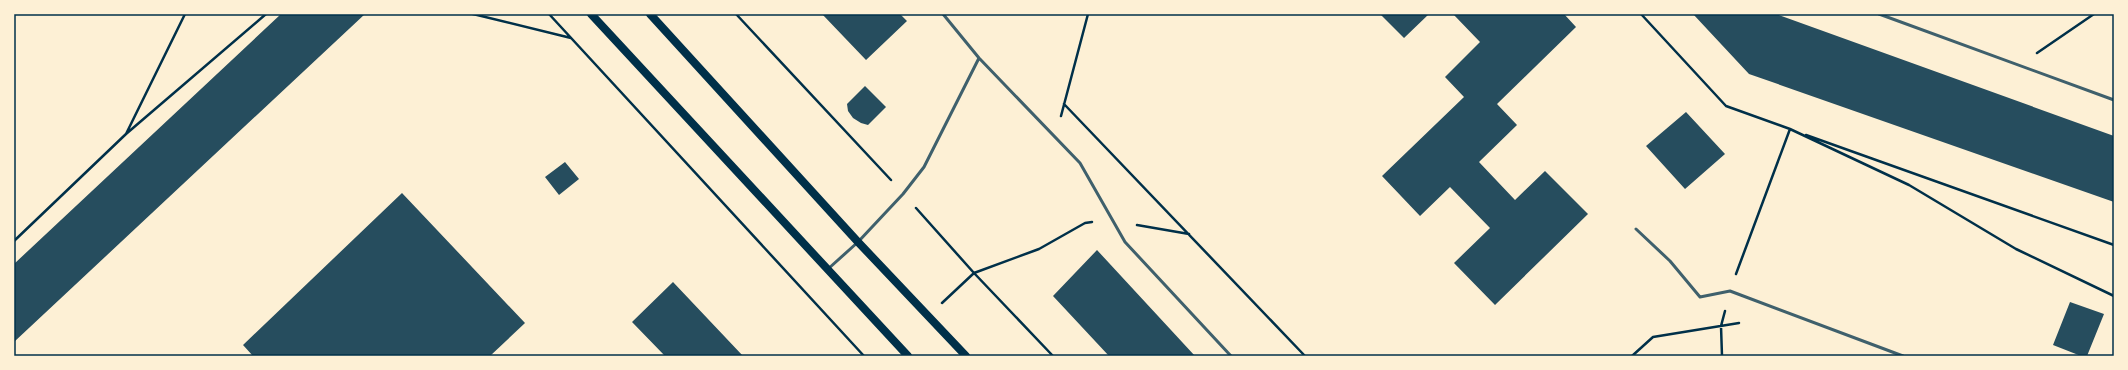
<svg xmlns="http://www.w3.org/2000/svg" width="2128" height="370" font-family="Inter,sans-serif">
	<rect width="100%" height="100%" fill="#fdf0d5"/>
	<!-- building -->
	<path fill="#264d5e" d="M281,14H365L14,342V264Z
		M822,14H900L907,21L866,60Z
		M1380,14H1429L1404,38Z
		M1453,14H1564L1576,27L1497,104L1517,125L1479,162L1515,200L1545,171L1588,214L1495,305L1454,263L1490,228L1450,187L1420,216L1382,176L1464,97L1445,77L1480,42Z
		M1693,14H1776L2114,136V202L1749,74Z
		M865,86L886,107L868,125L861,123L853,118L848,111L847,104Z
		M1686,112L1725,154L1685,189L1646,146Z
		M565,162L579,179L559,195L545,177Z
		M402,193L525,323L490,356H253L243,345Z
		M1097,250L1195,356H1109L1053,296Z
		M673,282L743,356H665L632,322Z
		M2070,302L2104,314L2087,356H2081L2053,345Z"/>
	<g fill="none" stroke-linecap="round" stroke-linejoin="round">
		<!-- path -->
		<path stroke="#003049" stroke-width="2.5" d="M185,14L126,134L266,14
			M473,14L571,38
			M549,14L864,356
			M736,14L891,180
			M1641,14L1726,106L1790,129
			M2037,53L2094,14
			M1064,104L1305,356
			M1061,116L1088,14
			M1806,135L2114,245
			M916,208L974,273L1053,356
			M1137,225L1189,234
			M14,241L126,134
			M1736,274L1790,129L1909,185L2016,249L2114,296
			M942,303L974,273L1039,249L1085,223L1092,222
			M1632,356L1653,337L1739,323
			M1722,356L1721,326L1725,311"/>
		<!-- service -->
		<path stroke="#3f606c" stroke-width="3" d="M943,14L979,58L1080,163L1125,242L1231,356
			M1879,14L2114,100
			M1636,229L1670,261L1700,297L1730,291L1903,356
			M828,269L858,242L903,194L924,167L979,58"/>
		<!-- secondary -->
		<path stroke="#003049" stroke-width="8" d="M591,14L908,356
			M650,14L858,242L966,356"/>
	</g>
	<!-- border -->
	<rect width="2128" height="370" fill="none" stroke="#fdf0d5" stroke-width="30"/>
	<rect x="15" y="15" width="2098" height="340" fill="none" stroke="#003049" stroke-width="1.5"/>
</svg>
